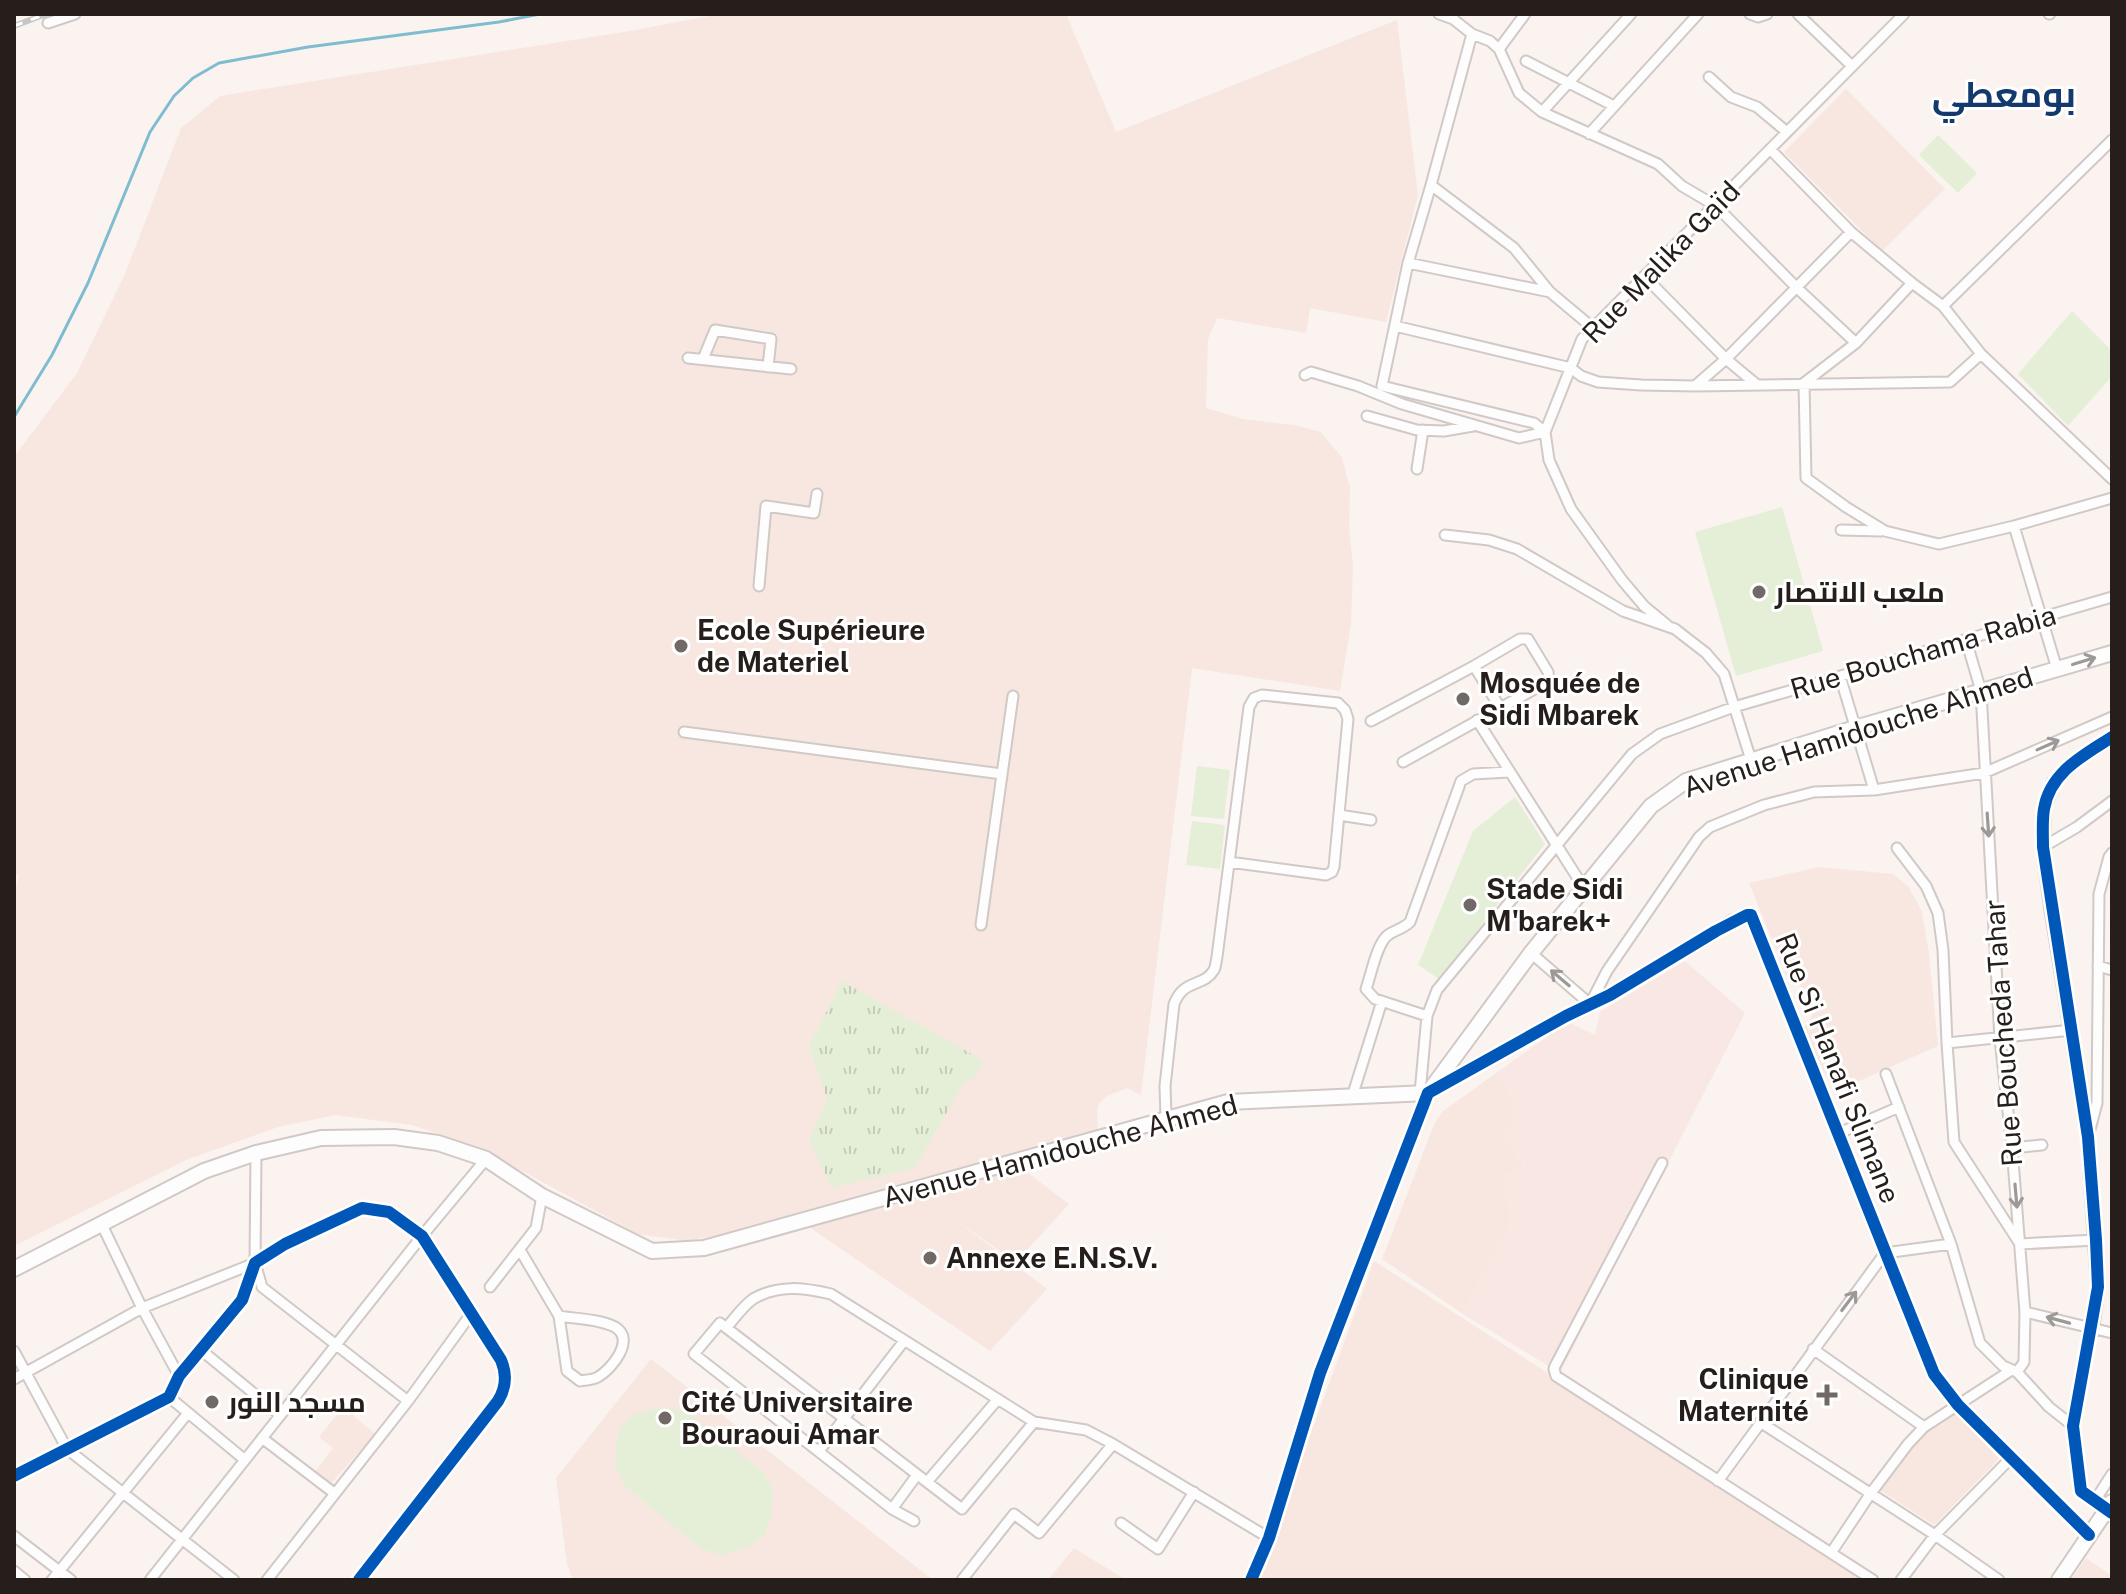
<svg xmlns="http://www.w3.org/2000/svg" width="2126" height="1594" font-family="'Public Sans',Cairo,sans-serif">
	<defs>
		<pattern id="grass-tufts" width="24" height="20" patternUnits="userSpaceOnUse" patternTransform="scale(2)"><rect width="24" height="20" fill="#e5efd7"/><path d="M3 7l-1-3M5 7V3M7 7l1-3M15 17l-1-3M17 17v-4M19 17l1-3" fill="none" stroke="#c4ccb8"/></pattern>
	</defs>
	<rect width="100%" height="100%" fill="#faf3f0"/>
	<!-- built -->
	<path fill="#f7e7e0" d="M720,14H1066L1116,132L1397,20L1418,195L1386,322L1310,308L1306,333L1217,318L1208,339L1206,408L1243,419L1294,425L1321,432L1342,458L1350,488L1349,528L1353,565L1351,624L1340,691L1192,668L1141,1095L1127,1088L1107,1096L1098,1105L1097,1112L1098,1129L774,1222L688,1241L638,1234L478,1147L412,1125L335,1115L278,1127L186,1160L14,1246V897L19,875L14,874V457L77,373L125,274L181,128L220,96L630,31Z
		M1846,89L1945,189L1882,251L1784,152Z
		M1819,867L1893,874L1909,887L1922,912L1929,954L1938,1046L1834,1092L1803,1029L1812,1016L1810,1005L1801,986L1788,979L1749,883Z
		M1499,1071L1510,1093L1516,1112L1510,1144L1524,1164L1503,1176L1511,1222L1463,1314L1382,1259L1434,1125L1442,1112Z
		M1020,1167L1069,1204L1016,1262L958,1222L1047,1289L990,1351L809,1227Z
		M1374,1261L1821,1549L1865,1580H1257Z
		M651,1359L933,1580H573L567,1564L556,1478Z
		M343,1407L375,1434L328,1487L313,1474L333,1448L319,1437Z
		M1956,1411L1999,1459L1934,1525L1880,1490L1917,1440Z
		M1074,1548L1126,1580H1048Z
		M2086,1558L2112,1576V1580H2071Z"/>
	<!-- industrial -->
	<path fill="#f8e7e3" d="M1685,961L1745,1013L1560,1373L1463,1314L1511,1222L1502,1176L1524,1163L1510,1144L1503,1138L1516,1112L1510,1093L1499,1071L1568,1022L1595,1035L1600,1012Z"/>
	<!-- grass -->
	<path fill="url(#grass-tufts)" d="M842,981L984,1061L975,1078L964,1082L915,1168L832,1188L809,1140L827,1099L809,1046Z"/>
	<!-- green -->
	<path fill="#e5efd7" d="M1938,135L1977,173L1958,193L1919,155Z
		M2072,311L2112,351V376L2068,426L2018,374Z
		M1782,507L1823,651L1736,676L1695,532Z
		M1197,766L1230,770L1224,819L1191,816Z
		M1515,797L1545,844L1439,979L1418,965L1473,831Z
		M1192,821L1225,825L1220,869L1186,865Z
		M664,1407L686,1411L762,1471L773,1490L771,1519L764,1536L749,1547L721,1555L701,1549L626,1487L615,1467L616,1444L621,1426L637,1413Z"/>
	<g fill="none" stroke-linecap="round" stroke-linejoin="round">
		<!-- stream -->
		<path stroke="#80bcd0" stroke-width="3" d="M14,417L52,355L88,283L150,132L174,96L193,78L219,63L308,47L499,22L540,14"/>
		<!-- minor casing -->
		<g stroke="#d0c9c6" stroke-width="13">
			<path id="minor" d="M1439,14L1453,19
				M1453,14V19L1472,34L1490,41L1499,49L1519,93L1542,112L1658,164L1682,186L1716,206L1796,287L1856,343
				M1750,14L1758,17L1767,14
				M1798,14L1852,66
				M2049,14H2050
				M48,23L75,14
				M1499,49L1525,14
				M1526,61L1614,106
				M1709,77L1731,97L1757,107L1787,132
				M1542,112L1631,14
				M1589,134L1698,14
				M1770,149L1851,232L1912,283L1943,306L1981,354L2112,479
				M1431,185L1472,34
				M1408,263L1550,292
				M1644,276L1726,359L1756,384
				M1912,283L1856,343L1804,383L1806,478L1846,507L1885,531L1939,544L2014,526L2112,498
				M1943,306L2112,140
				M1395,326L1571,368L1581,376L1598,382L1641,385L1695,386L1950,382L1981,354
				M688,358L791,369
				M703,359L715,330L771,339L768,367
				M1305,375L1311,372L1358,386L1402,404L1519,438L1545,432
				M1695,386L1726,359L1851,232
				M1367,416L1417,430L1444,431L1473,426
				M1545,432L1534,423L1382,386L1408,263L1431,185L1514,248L1550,292L1593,328
				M1417,469L1423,430
				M2014,526L2057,669
				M1841,530L1881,531
				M1445,535L1489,540L1517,549L1623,611L1675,629L1706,653L1724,674L1751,760
				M759,586L766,506L814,513L817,494
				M1667,625L1644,606L1622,580L1571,509L1549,460L1545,432L1582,339L1904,14
				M1966,640L1981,691L2000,1039L2012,1148L2025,1312L2024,1362L2017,1372
				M1474,666L1501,709
				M1840,676L1874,790
				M1477,720L1584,888
				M1371,721L1474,666L1520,639H1528L1548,672L1549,681L1403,762
				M684,732L1002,774
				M1509,772L1473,774L1461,781L1410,922C1403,929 1395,930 1388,935C1377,943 1371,975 1366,989L1375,999L1427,1016L1437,990L1632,754L1660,734L1734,707L2112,597
				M1339,815L1371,820
				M2043,847L2077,827L2112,801
				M1897,848L1926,886L1938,913L1943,950L1947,1043L1954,1142L2020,1244L2096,1240
				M981,925L1013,696
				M1531,953L1590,1004L1607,971L1699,837L1710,827L1764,805L1814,792L1874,790L1984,773L2112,717
				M2098,966L2112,970
				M1947,1043L2072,1030
				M1886,1074L1951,1244L1980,1343L2003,1366L2017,1372L2049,1407L2073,1426
				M1420,1093L1427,1016
				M1352,1097L1382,1001
				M1166,1118L1165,1086L1174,1004C1184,978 1203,988 1214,970C1216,966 1216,961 1217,957L1249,707L1254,698L1262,695L1338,703L1345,710L1348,719L1334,867L1332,872L1326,875L1229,862
				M2089,1133L2097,1103L2099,894L2109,857L2112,853
				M1837,1134L1899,1107
				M2012,1148L2042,1145
				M256,1153L255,1263L262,1287L408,1401
				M1662,1163L1555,1366L1554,1369L1556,1376L1873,1580
				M102,1225L142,1308L179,1376
				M520,1250L559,1316L567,1371L580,1381C585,1380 593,1380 598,1377C612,1369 636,1339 615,1327C599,1319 577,1319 559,1316
				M490,1287L536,1228L542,1196
				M2025,1312L2112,1333
				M726,1328C734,1319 743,1306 753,1299C779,1284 804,1288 831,1294L1034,1422L1086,1430L1113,1444L1269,1538
				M2092,1329L2073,1426L2081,1491L2111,1512
				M1813,1349L1924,1427
				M201,1350L280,1415
				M14,1351L67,1449L234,1580
				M14,1379L142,1308L255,1263
				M169,1397L245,1460
				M1760,1422L1935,1535L1999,1580
				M262,1438L334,1493
				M819,1451L904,1341
				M14,1476L169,1397L179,1376L242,1300L255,1263L285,1244L362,1208L389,1212L422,1236L501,1360C507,1374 506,1388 498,1401L359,1580
				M1718,1481L1885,1253L1951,1244
				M927,1482L998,1399
				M2094,1502L2112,1474
				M892,1509L917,1475
				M914,1521L892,1509L694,1354L720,1323L962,1509L1034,1422
				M1121,1523L1158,1549L1194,1492
				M14,1536L71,1580
				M1831,1553L1871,1493L1908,1444L1924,1427L2010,1371
				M14,1571L25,1580
				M52,1580L188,1413
				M150,1580L422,1236L486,1159
				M267,1580L408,1401L471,1314
				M962,1580L1014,1514L1039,1533L1113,1444
				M1251,1580L1269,1538L1320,1373L1428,1093
				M1901,1580L1935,1535L2011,1458"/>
		</g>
		<!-- tertiary casing -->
		<g stroke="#d0c9c6" stroke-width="16">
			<path id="tertiary" d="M1430,1091L1566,1016L1610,995L1733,921L1751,915L1934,1374L1958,1405L2089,1535
				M2092,1329L2098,1287L2088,1137L2051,907L2043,847L2044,807L2054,782L2074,762L2112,737"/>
		</g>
		<!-- secondary casing -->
		<g stroke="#d0c9c6" stroke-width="18">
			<path id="secondary" d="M14,1269L204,1171L256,1153L321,1138L394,1137L438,1143L486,1159L542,1196L652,1251L704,1248L1228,1102L1428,1093L1531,953L1651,806L1686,781L1855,728L2112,653
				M2059,1580L2112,1502"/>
		</g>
		<!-- minor -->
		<use href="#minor" stroke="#fefdfd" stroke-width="9"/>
		<!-- tertiary -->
		<use href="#tertiary" stroke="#fefdfd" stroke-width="12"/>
		<!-- secondary -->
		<use href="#secondary" stroke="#fefdfd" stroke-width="14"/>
		<!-- rail casing -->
		<g stroke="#c7c5c5" stroke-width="6">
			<path id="rail" d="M14,26L46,14"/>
		</g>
		<!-- rail -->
		<use href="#rail" stroke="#fff" stroke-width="3" stroke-dasharray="9" stroke-linecap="butt"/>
		<!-- cycleway casing -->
		<g stroke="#fff" stroke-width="17">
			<path id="cycleway" d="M2112,737C2084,755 2050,772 2044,809C2042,821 2043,834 2043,847L2088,1137L2096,1240L2098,1287L2073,1426L2081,1491L2112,1513
				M14,1476L169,1397L179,1376L242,1300L255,1263L285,1244L362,1208L389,1212L422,1236L501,1360C507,1374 506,1388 498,1401L359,1580
				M1251,1580L1269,1538L1320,1373L1428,1093L1566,1016L1610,995L1716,931L1747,915H1751L1934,1374L1958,1405L2089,1535"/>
		</g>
		<!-- cycleway -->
		<use href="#cycleway" stroke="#0057b8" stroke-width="12"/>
	</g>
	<!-- one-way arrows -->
	<defs><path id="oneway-shaft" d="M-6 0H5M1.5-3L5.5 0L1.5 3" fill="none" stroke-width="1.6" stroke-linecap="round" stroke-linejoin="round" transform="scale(2)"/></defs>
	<g stroke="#9c9997">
		<use href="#oneway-shaft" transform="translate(2084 661) rotate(-17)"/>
		<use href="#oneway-shaft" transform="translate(2048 745) rotate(-24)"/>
		<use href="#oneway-shaft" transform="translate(1988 825) rotate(86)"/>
		<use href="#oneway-shaft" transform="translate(1560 978) rotate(-140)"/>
		<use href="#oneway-shaft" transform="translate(2016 1196) rotate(85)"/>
		<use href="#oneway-shaft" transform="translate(1849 1301) rotate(-53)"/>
		<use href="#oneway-shaft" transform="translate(2058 1320) rotate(-165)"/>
	</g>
	<!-- markers -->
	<g fill="#706965" stroke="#fff" stroke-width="3">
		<circle cx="1759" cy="592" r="8"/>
		<circle cx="681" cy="646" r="8"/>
		<circle cx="1463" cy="699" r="8"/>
		<circle cx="1470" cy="905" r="8"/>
		<circle cx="930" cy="1258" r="8"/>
		<path d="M1823 1383h8v8h8v8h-8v8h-8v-8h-8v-8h8z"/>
		<circle cx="212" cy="1402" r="8"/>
		<circle cx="665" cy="1418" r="8"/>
	</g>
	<g text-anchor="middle" stroke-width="6" stroke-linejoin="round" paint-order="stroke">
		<!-- street labels -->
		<g font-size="28" fill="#251e1a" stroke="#fff">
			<text transform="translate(1661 262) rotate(-46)" y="10">Rue Malika Gaïd</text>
			<text transform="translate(1923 652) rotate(-16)" y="10">Rue Bouchama Rabia</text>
			<text transform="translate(1858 732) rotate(-18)" y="10">Avenue Hamidouche Ahmed</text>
			<text transform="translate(2003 1033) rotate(-94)" y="10">Rue Boucheda Tahar</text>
			<text transform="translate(1838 1068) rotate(68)" y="10">Rue Si Hanafi Slimane</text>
			<text transform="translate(1060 1151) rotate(-15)" y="10">Avenue Hamidouche Ahmed</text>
		</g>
		<!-- poi labels -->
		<g font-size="28" font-weight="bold" fill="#251e1a" stroke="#fff" text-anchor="start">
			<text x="1775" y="602">ملعب الانتصار</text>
			<text x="697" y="640">Ecole Supérieure<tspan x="697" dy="32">de Materiel</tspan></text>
			<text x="1479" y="693">Mosquée de<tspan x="1479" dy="32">Sidi Mbarek</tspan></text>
			<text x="1486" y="899">Stade Sidi<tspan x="1486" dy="32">M'barek+</tspan></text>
			<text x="946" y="1268">Annexe E.N.S.V.</text>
			<text x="1809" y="1389" text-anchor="end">Clinique<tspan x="1809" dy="32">Maternité</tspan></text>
			<text x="228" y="1412">مسجد النور</text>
			<text x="681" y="1412">Cité Universitaire<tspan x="681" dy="32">Bouraoui Amar</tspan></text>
		</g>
		<!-- district labels -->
		<g font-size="36" font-weight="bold" fill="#13396d" stroke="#fff">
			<text x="2004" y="107">بومعطي</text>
		</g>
	</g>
	<!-- border -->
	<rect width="2126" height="1594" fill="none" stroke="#251e1a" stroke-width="32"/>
</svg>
